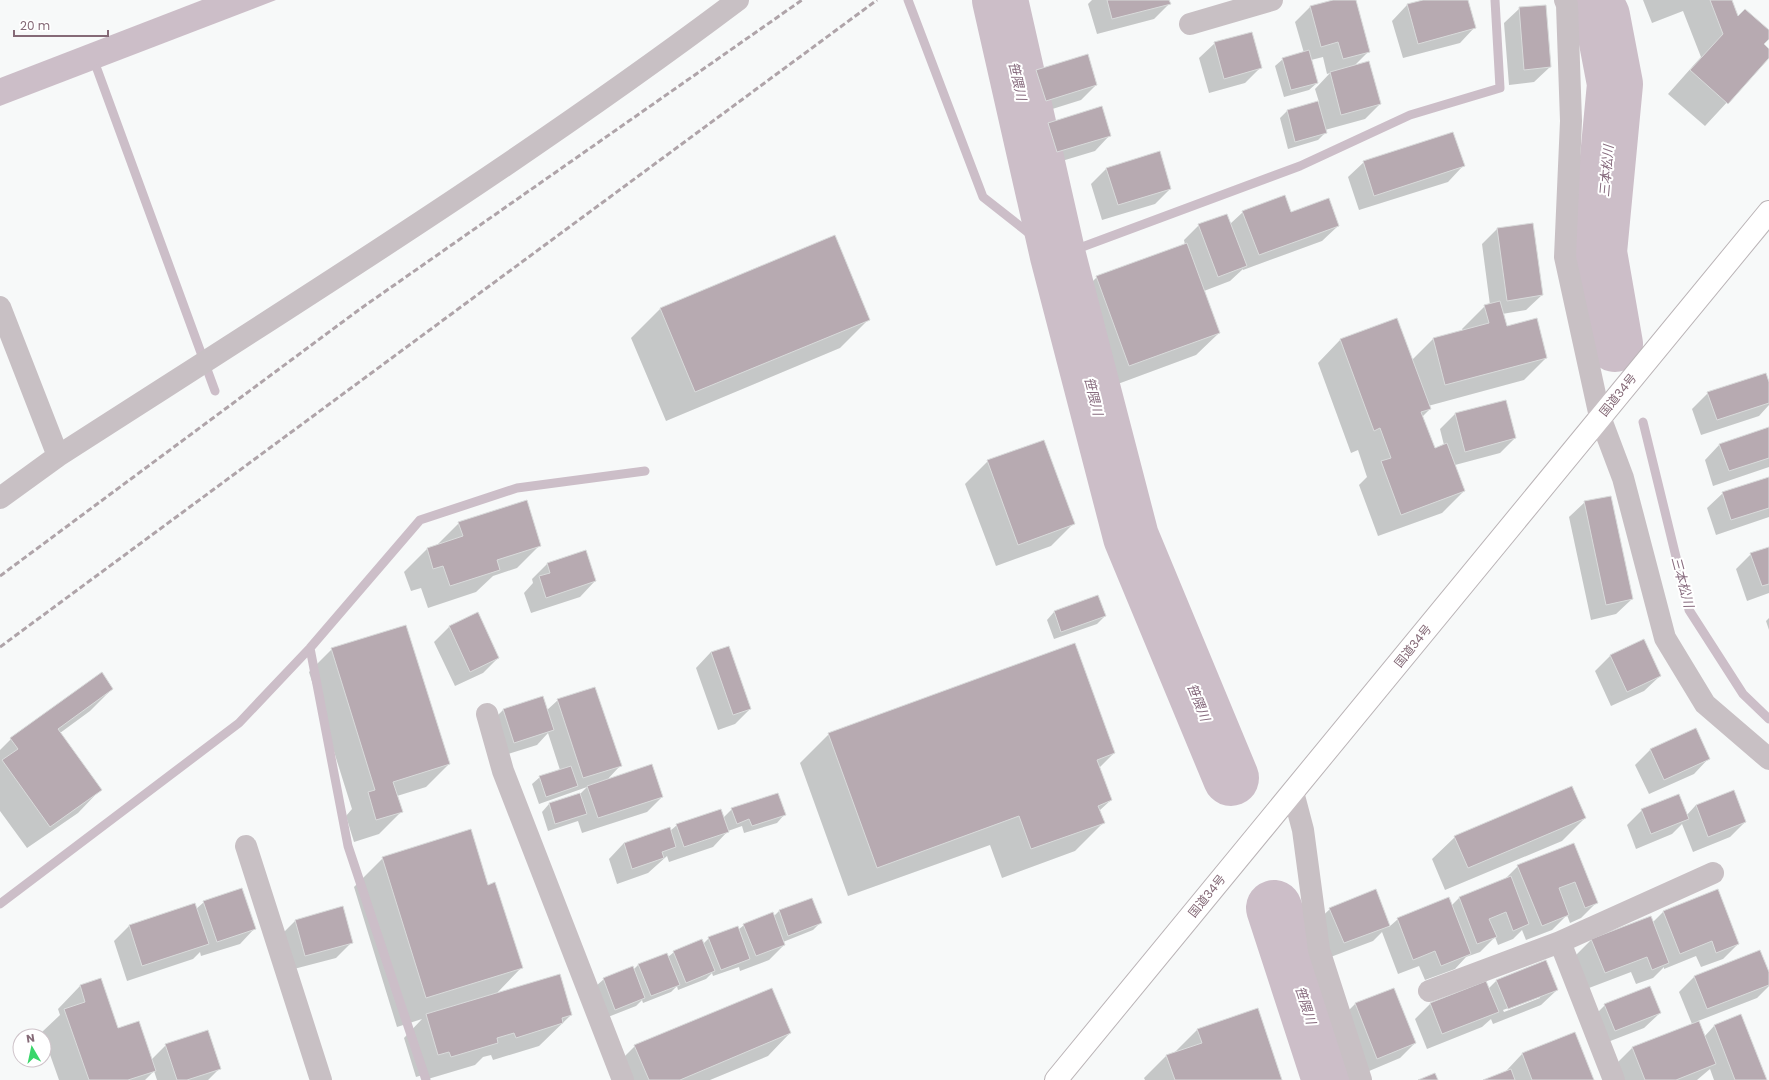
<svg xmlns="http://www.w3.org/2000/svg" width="1769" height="1080" font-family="Poppins,'Noto Sans JP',sans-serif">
	<rect width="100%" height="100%" fill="#f7f9f9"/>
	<!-- water -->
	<path fill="#ccbec8" d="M202,0H276L0,106V78Z"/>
	<!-- shadow -->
	<path fill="#0003" fill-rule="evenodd" d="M1092,0H1168L1169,4L1154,19L1097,34L1088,4Z
		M1337,0H1355L1369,51L1354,66L1380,104L1365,119L1325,130V133L1318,140L1288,149L1280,118L1287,111L1319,102L1315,89L1330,73L1327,74L1323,57L1311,60L1317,83L1309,90L1284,97L1275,66L1283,59L1304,53L1295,22L1310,7Z
		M1427,0H1467L1475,27L1460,43L1403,58L1392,21L1407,5Z
		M1643,0H1731L1737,17L1769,31V38L1763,45L1769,50V57L1705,126L1668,94L1701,57L1683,11L1652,23Z
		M1520,8L1550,67L1534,82L1509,85L1504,23Z
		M1215,43L1260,68L1245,83L1209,93L1199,58Z
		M1036,71L1096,85L1081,100L1030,116L1021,87Z
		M1049,124L1110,135L1095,151L1042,167L1033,139Z
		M1364,162L1463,166L1448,182L1359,210L1348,177Z
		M1107,168L1170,189L1155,204L1102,220L1091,184Z
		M1243,212L1291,213L1338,226L1322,241L1243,270V269L1230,281L1204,291L1219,333L1196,355L1107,388L1074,300L1097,277L1185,245L1184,240L1199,225L1230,224Z
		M1497,229L1542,295L1526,310L1502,314L1506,327L1546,358L1524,380L1428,406L1430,409L1422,417L1434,449L1444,445L1440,429L1455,414L1506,401L1515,438L1500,453L1455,465L1464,491L1442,513L1378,536L1359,485L1367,477L1358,450L1351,453L1318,363L1340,340L1397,319L1412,360L1433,339L1463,331L1462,329L1485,306L1490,305L1482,244Z
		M834,237L869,319L840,348L666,421L631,338L660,309Z
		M1769,385V405L1759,416L1701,435L1692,409L1708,393Z
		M1769,428V467L1713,486L1705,460L1720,444Z
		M988,461L1074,523L1051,546L996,566L965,484Z
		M1769,478V517L1716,535L1707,508L1723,493Z
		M1585,502L1632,599L1616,614L1591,620L1569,517Z
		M459,523L540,545L517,568L493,576L476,592L428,608L421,588L411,591L404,572L427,549L436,546Z
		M1769,548V593L1747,601L1736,569L1751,554Z
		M585,551L595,581L580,597L531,613L524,593L533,583L532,579L547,564Z
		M1098,597L1105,616L1097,624L1054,639L1047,620L1054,612Z
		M477,614L498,658L483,673L455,686L434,642L449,627Z
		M1769,618V630L1766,621Z
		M332,649L449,764L426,787L397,796L402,811L379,834L354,842L346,816L352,809L309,672Z
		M711,652L750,709L735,724L718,730L696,668Z
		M1610,656L1660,676L1644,691L1611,706L1595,671Z
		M112,689L90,711L60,733L100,790L78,813L27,848L0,811V750L11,739Z
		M542,697L546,711L558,700L620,766L606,781L662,797L647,812L582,833L578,821L548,831L542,812L549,804L580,794L587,787L539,804L532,784L540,777L560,770L548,733L537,745L498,757L488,725L503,710Z
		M829,734L1114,753L1099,768L1111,800L1099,811L1104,822L1075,851L1002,878L990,845L848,896L800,763Z
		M1650,750L1709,758L1694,774L1649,794L1635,765Z
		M1696,805L1745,822L1730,837L1693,852L1682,824L1672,834L1636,849L1627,825L1642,810L1686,816Z
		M732,809L784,815L777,823L744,833L742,826L728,831L713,847L669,862L667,856L648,873L617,884L609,859L624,843L669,829L670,831L677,825L723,818Z
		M1585,818L1562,841L1445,890L1432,859L1455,837Z
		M1573,844L1596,903L1581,918L1570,923L1567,915L1552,930L1526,940L1522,930L1513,939L1498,945L1495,937L1480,952L1466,957L1455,969L1425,980L1419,966L1398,974L1382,932L1373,941L1328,958L1314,924L1330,909L1375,891L1389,927L1398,919L1451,906L1459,898L1504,880L1518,866Z
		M383,858L487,886L521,968L496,994L571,1015L539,1046L493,1060L491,1055L483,1057L475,1065L428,1079L426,1074L416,1077L404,1038L422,1019L397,1027L354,887Z
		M811,899L820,923L813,930L783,942L784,945L769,960L740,971L739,967L713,976L712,973L706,979L678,990L677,986L671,992L643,1003L642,1000L636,1006L608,1017L596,986L604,979L633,970L638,965L668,957L674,952L703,944L709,938L738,930L744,925L773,917L779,911Z
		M204,902L255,928L240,944L201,956L200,952L193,959L127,981L114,941L129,926L196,909Z
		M1663,912L1738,944L1723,959L1701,967L1696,956L1664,969V967L1653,978L1636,984L1631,972L1589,988L1576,955L1591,940L1652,923Z
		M295,921L352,942L336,958L290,970L280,936Z
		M1769,975V986L1757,998L1698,1021L1704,1037L1714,1026L1766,1080H1714L1710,1069L1697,1080H1624L1617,1063L1632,1048L1692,1024L1679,992L1695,976Z
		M100,979L118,1029L151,1060L166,1045L220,1068L208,1080H157L154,1071L145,1080H59L42,1032L60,1015L58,1009L80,986Z
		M1497,980L1557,990L1541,1005L1493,1024L1491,1019L1482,1027L1427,1049L1415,1019L1430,1004L1488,989ZM1540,996V998L1504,1012L1503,1010Z
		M1355,1004L1415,1043L1400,1058L1362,1074L1340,1019Z
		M1605,1005L1660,1013L1644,1028L1600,1045L1590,1020Z
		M1198,1029L1281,1080H1145L1144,1078L1167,1055L1175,1052Z
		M790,1033L768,1056L710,1080H617L612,1069L635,1046Z
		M1574,1034L1593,1080H1486L1508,1072L1507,1070L1522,1054Z"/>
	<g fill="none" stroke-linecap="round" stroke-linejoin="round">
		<!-- stream -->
		<path stroke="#ccbec8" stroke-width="9" d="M908,0L983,197L1058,256L1300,166L1410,115L1500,88L1495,0
			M97,69L215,391
			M1643,422L1689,610L1743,694L1769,719
			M310,648L348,846L426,1080
			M0,904L239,723L310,648L420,520L517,488L645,471"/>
		<!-- river -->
		<path stroke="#ccbec8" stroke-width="56" d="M1000,0L1058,256L1131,537L1231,778
			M1594,0L1602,16L1615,84L1599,252L1615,344
			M1274,908L1330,1080"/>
	</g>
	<!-- building -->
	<path fill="#b7aab1" stroke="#d9dbdb" d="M1107,0H1169L1171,4L1112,19Z
		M1333,0H1356L1370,52L1343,59L1338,42L1321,47L1310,6Z
		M1423,0H1468L1476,28L1418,44L1407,4Z
		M1710,0H1732L1738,16L1745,9L1769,30V39L1764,44L1769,49V58L1728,104L1690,70L1723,34Z
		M1546,5L1551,67L1524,70L1519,7Z
		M1252,32L1262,68L1224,79L1214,42Z
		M1309,50L1318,83L1291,90L1282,58Z
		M1088,54L1097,85L1046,101L1036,70Z
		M1369,61L1381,104L1341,115L1330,72Z
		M1318,101L1327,133L1295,142L1287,110Z
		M1102,106L1111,136L1057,152L1048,123Z
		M1453,132L1465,166L1374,196L1363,161Z
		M1160,151L1171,189L1118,205L1106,168Z
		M1285,195L1291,212L1329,198L1339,226L1259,255L1242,211Z
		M1227,214L1247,266L1218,277L1198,224Z
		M1533,223L1543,295L1507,301L1497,228Z
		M835,235L870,320L695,392L660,308Z
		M1187,243L1220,333L1129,366L1096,276Z
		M1500,301L1507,326L1537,318L1547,358L1445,385L1433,338L1489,323L1484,305Z
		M1397,318L1431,409L1421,412L1435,448L1447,443L1465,491L1401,515L1381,461L1391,458L1380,428L1374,431L1340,339Z
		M1766,373L1769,382V403L1717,420L1707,392Z
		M1506,400L1516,438L1465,452L1455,413Z
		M1769,427V458L1729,471L1719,444Z
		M1044,440L1075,524L1018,545L987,460Z
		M1769,477V508L1731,520L1722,492Z
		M1611,496L1633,599L1606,605L1584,501Z
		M527,500L541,546L497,560L500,570L450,586L443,566L433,569L427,548L463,536L458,522Z
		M1769,547V584L1762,586L1750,553Z
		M586,550L596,581L546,598L539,576L550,573L547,563Z
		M1098,595L1106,616L1061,632L1054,611Z
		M478,612L499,658L470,672L449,626Z
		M406,625L450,764L393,782L403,812L376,820L368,792L375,790L331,648Z
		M1644,639L1661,676L1627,692L1610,655Z
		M1075,643L1115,753L1097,760L1112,800L1098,806L1105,823L1031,849L1019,816L877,868L828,733Z
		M729,646L751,709L733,715L711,652Z
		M102,672L113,689L58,729L102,790L50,827L2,760L18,749L10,738Z
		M595,687L622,766L583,778L557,699Z
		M543,696L554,730L514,743L503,709Z
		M1696,728L1710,759L1664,780L1650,749Z
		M652,764L663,797L598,818L587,786Z
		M571,766L578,786L546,797L539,776Z
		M1572,786L1586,818L1468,868L1454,836Z
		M1734,790L1746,822L1708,837L1696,805Z
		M580,793L587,814L555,824L549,803Z
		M778,793L786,815L752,826L749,819L737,824L731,808Z
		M1679,794L1689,819L1651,834L1641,809Z
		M721,809L729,832L684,847L676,824Z
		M670,827L676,847L662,852L664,858L632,869L624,843Z
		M471,829L488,885L495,882L523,968L426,998L382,857Z
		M1574,843L1598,903L1585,908L1575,882L1559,888L1569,915L1542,926L1517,865Z
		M1511,876L1529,924L1513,931L1506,912L1489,919L1497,937L1477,944L1459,897Z
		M242,888L256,929L217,942L203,901Z
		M1376,889L1390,926L1344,943L1329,908Z
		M1718,889L1739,944L1716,953L1712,941L1680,954L1663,911Z
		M1449,897L1471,954L1441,966L1435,951L1413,960L1397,918Z
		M812,898L822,923L788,936L779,910Z
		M195,903L209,944L142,966L129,925Z
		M343,906L353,943L305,956L295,920Z
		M773,912L785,945L756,956L743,924Z
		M1651,916L1669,963L1652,970L1647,957L1605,973L1591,939Z
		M738,926L750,959L721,970L708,937Z
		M702,939L715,971L686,983L673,951Z
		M1760,950L1769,972V985L1707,1009L1694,976Z
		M667,953L680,985L651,996L638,964Z
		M1546,960L1558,990L1508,1009L1496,980Z
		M633,966L645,998L615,1010L603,978Z
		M560,974L572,1015L562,1018L563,1023L516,1038L514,1033L497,1038L498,1043L451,1057L449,1052L438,1055L426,1014Z
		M101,978L118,1028L139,1021L156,1071L128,1080H89L64,1009L85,1002L80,985Z
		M1486,981L1499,1012L1442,1034L1430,1003Z
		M1650,986L1661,1013L1615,1031L1604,1004Z
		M772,988L791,1033L680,1080H649L634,1045Z
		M1394,988L1416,1043L1377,1059L1355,1003Z
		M1258,1008L1282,1080H1175L1166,1055L1202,1043L1197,1029Z
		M1741,1014L1767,1080H1735L1714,1025Z
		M1699,1021L1716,1064L1676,1080H1645L1632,1047Z
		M208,1030L221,1069L187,1080H177L165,1044Z
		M1575,1032L1594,1080H1532L1522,1053Z
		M1511,1069L1515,1080H1483Z
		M1435,1073L1438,1080H1418Z"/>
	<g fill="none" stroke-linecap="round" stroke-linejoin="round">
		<!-- highway casing -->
		<g stroke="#bbb4b7" stroke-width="24">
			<path id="highway" d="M1056,1080L1769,212"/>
		</g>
		<!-- street -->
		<path stroke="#c8c0c4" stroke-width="22" d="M1565,0L1567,5L1571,121L1565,257L1600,417L1623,478L1665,638L1705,704L1769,759
			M1190,24L1272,0
			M0,307L58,456
			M0,498L58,456C288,308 520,164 738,0
			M487,714L503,771L623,1080
			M1293,792L1303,830L1319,950L1361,1080
			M246,846L321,1080
			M1560,942L1614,1080
			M1429,991L1560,942L1713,873"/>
		<!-- highway -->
		<use href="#highway" stroke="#fff" stroke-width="22"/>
		<!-- rail -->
		<path stroke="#afa4a9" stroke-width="3" stroke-dasharray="6 3" stroke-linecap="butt" d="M0,576L360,309L802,0
			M0,647L877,0"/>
	</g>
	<g text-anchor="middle" stroke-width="4" stroke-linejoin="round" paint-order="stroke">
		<!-- street labels -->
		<g font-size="12" fill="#856a77" stroke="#fff">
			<text transform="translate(1618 395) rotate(-51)" y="4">国道34号</text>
			<text transform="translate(1413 646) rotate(-51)" y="4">国道34号</text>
			<text transform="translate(1207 896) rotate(-51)" y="4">国道34号</text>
		</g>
		<!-- water labels -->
		<g font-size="13" font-style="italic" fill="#876b7e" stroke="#fff">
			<text transform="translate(1018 81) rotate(77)" y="5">笹隈川</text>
			<text transform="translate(1606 171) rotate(-85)" y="5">三本松川</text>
			<text transform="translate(1094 396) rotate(76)" y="5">笹隈川</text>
			<text transform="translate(1683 582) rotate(75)" y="5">三本松川</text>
			<text transform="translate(1199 702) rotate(68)" y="5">笹隈川</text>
			<text transform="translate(1306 1005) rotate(72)" y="5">笹隈川</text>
		</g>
	</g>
	<!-- north arrow -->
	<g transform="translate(32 1048) rotate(351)"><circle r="19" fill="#ffffff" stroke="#cec3c9"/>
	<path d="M0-3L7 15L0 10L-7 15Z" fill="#39d66a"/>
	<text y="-6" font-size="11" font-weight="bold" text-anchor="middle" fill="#856a77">N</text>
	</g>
	<!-- scale -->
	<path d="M14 30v6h94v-6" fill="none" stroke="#856a77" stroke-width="2"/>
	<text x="20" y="30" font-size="12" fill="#856a77" stroke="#ffffff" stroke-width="3" paint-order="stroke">20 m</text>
</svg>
